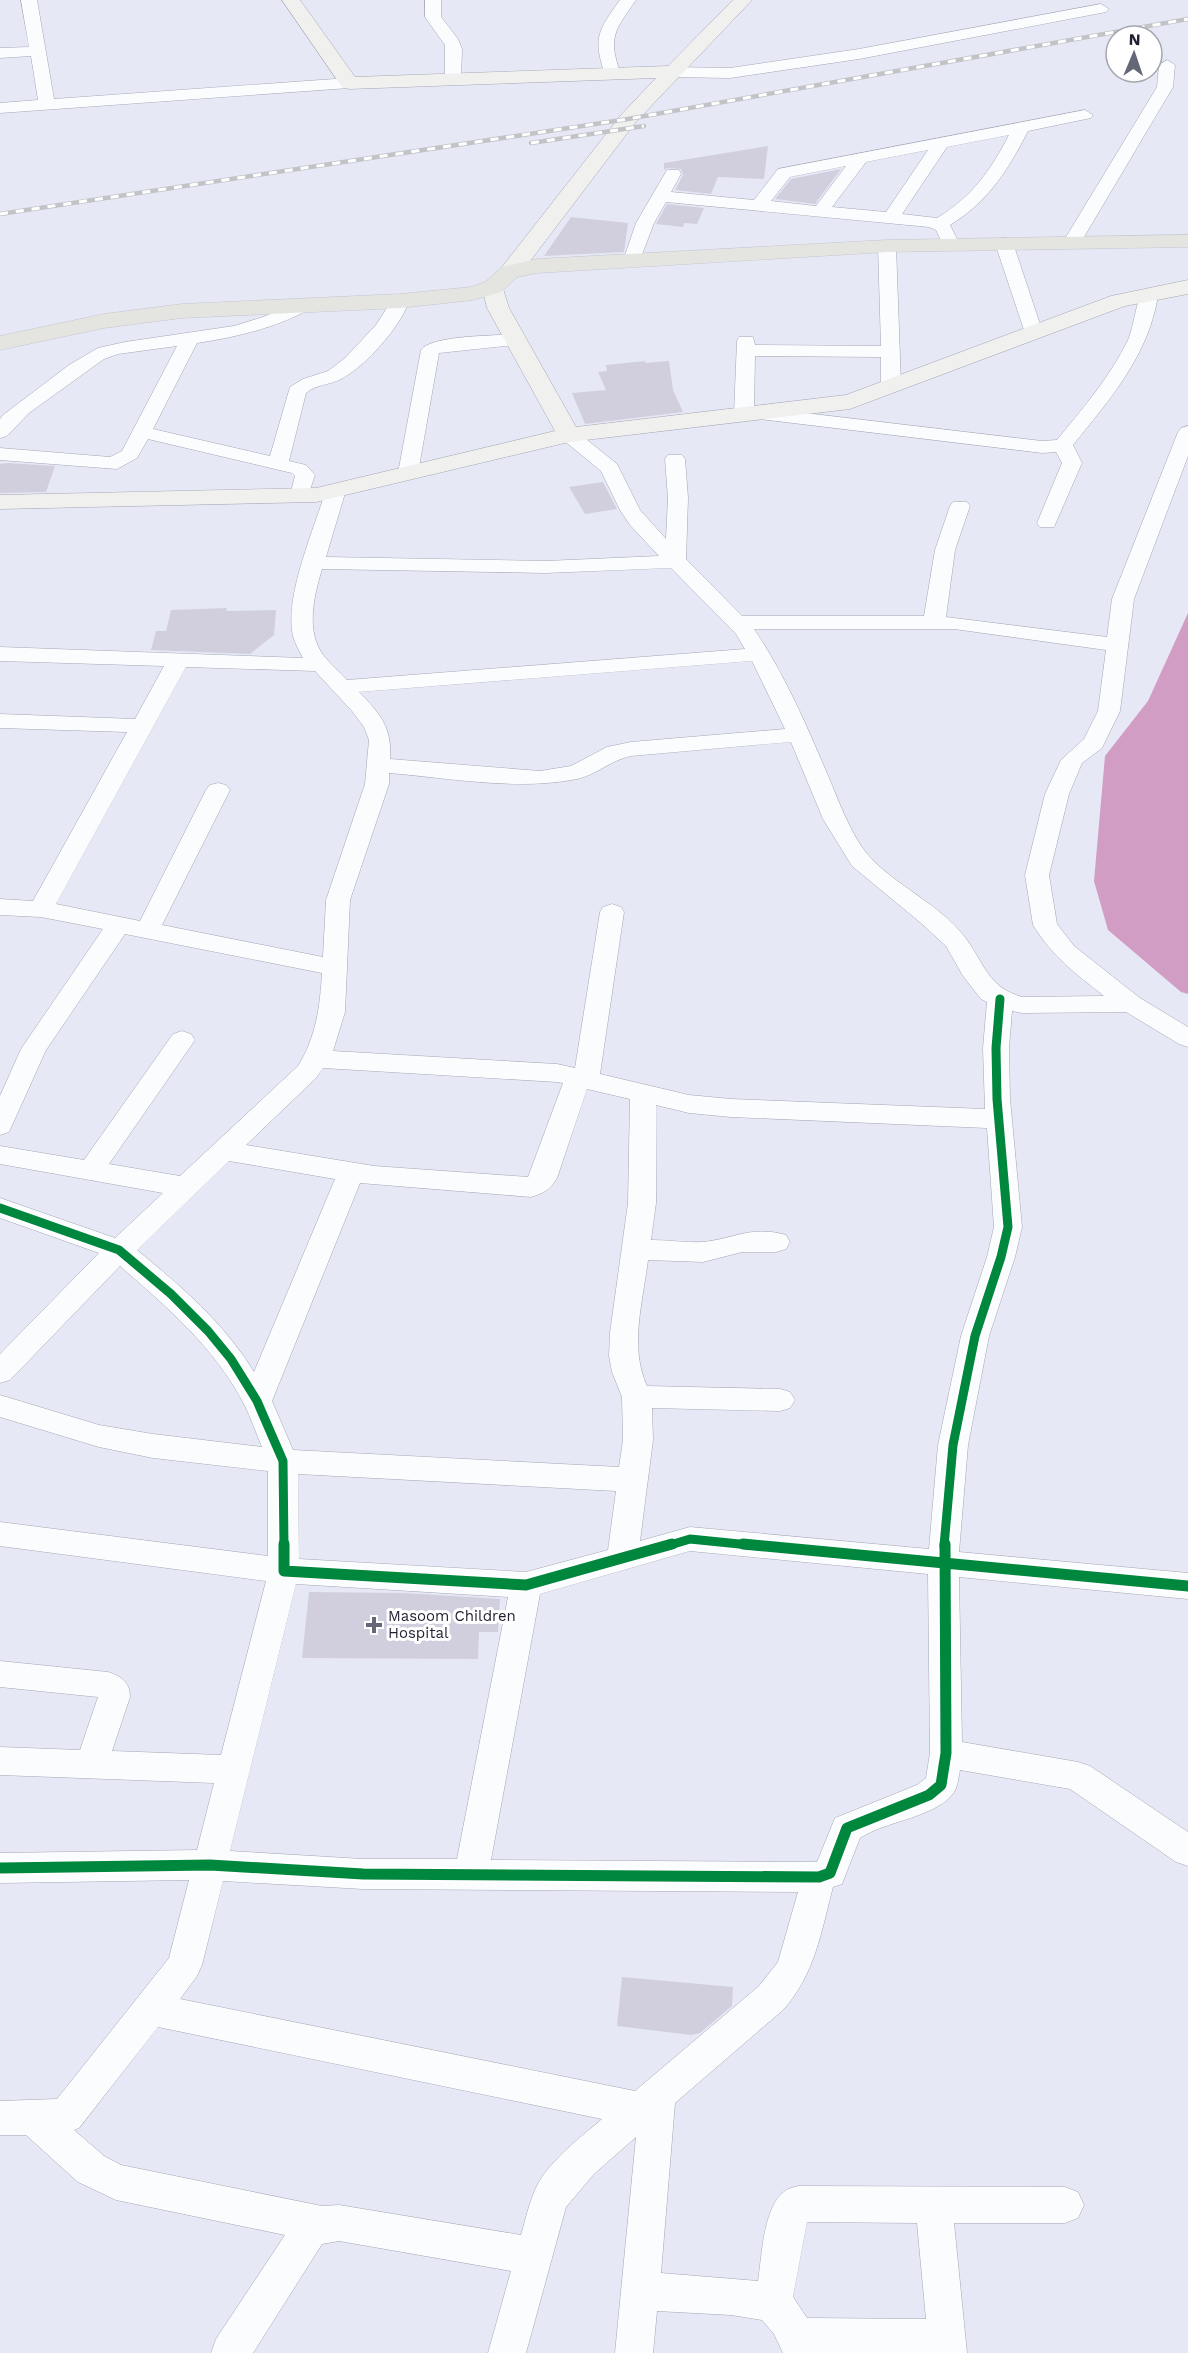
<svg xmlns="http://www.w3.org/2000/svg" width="1188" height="2353" font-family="'Work Sans',sans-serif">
	<rect width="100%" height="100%" fill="#e6e8f6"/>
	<!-- water -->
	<path fill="#d29dc4" d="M1188,613V994L1181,992L1108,930L1094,881L1105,756L1148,701Z"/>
	<!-- building -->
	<path fill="#d1cfde" d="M768,146L764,179L718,177L711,194L675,190L683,175L681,169L667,168L664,170V163Z
		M841,169L815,204L775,199L791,179Z
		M667,204L704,208L697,224L684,223L683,227L656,224Z
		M571,217L628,223L624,252L544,256Z
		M645,361V363L669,361L673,390L683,412L585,424L572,393L606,390L598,372L607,371L606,365Z
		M8,463L55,466L46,492L0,493V464Z
		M603,482L617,509L585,514L569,487Z
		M227,608L226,611L276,610L274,635L250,654L151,650L156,631H166L171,610Z
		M309,1592L405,1593L500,1599L498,1632H479L478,1659L302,1658Z
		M622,1977L733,1987L732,2006L700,2033L691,2035L617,2026Z"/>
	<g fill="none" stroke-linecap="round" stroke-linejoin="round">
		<!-- street casing -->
		<g stroke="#a5a6b4" stroke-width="1">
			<path id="street" d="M21,0H37L54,99L349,78L357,83L349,88L0,113V103L38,100L31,56L0,58V48L29,47Z
				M425,0H441V17L458,39L462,49L461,79L459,82L453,84L445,79V45L425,17Z
				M620,0H636C615,30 607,38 621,74L613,79L605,74C592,38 599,29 620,0Z
				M1101,4L1109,9L1106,12L859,59L730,78L671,77L663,72L671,67L730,68L859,49Z
				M1167,60L1175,65L1173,87L1081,242L1078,246H1066L1063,242L1157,87L1159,65Z
				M1085,110L1093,115L1091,118L1028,131C1008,170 988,202 950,225L960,245L957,249H945L936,230L929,227L666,202L654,223L638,265H626L623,261L636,223L667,170H679L681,174L671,192L754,200L778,169ZM1009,135C991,170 972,197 937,218L902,214L947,147ZM928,150L886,212L832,207L866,162ZM846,166L816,206L771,201L790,177Z
				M1004,238L1010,239L1013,243L1043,333L1041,337H1027L1025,333L995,243L998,239Z
				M887,241L893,242L896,246L901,386L898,390H884L881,386V357L755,356L754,407L1042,441L1057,440C1083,408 1110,377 1128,340C1134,326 1136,301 1143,291H1155L1158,295C1149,355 1110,399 1073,445L1082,463L1054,527H1040L1037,523L1062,463L1056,452L1042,453L751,418H737L734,414L737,341L739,337H753L755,345L881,346L878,246L881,242Z
				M400,296L406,297L409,301C401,326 365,367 341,379C330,385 317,384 306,393L289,461L306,465L315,475L307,499H293L290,495L295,476L292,473L148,439L137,458L117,469L0,460V448L110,457L122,451L177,346L118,354L104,359L29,413L7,436L0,438V419L3,415L69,365L98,348L125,342L234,326L263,317L304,300L310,301L313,305L310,309C275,328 237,337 197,343L153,429L270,456L290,387L303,379L328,371L345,358L376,325L394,297Z
				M516,334L523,336L525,340L523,344L439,353L418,473L415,477H401L398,473L421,350C431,335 496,336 516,334Z
				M1188,426V456L1134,599L1120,711L1102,748L1082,763L1069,794L1049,875L1057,924L1074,946L1140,998L1188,1027V1047L1179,1044L1126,1012L1022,1013L1012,1011L1009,1048L1010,1099L1022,1227L1015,1257L989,1336L968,1445L959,1552L1188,1573V1599L959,1577L962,1742L1078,1762L1090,1766L1188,1832V1866L1176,1862L1070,1789L960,1770C958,1779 958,1789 951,1796C931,1818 886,1821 860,1838L842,1884L833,1887C821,1932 815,1974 783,2010L675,2103L661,2273L758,2281C762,2256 763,2207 785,2191C788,2189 794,2187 798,2186L1065,2187L1078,2192L1084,2205L1078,2218L1065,2223H954L967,2353H783L774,2334L762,2320L731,2315L657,2311L653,2353H615L636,2137L594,2174L566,2207L526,2353H488L511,2271L339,2241L322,2244L253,2353H211L216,2339L285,2235L116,2200L78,2182L26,2135H0V2101L57,2099L169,1958L189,1880L0,1883V1853L197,1850L214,1783L0,1775V1747L80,1750L98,1697L0,1687V1661L108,1672C121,1676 130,1682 130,1697L112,1751L221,1755L266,1581L0,1546V1522L268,1556V1471L153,1458L99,1447L0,1417V1395L99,1425L153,1434L262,1447C256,1433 251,1418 244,1404C215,1348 167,1307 120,1266L10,1380L0,1383V1354L99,1253L0,1218V1198L115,1238L163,1193L0,1164V1146L84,1160L173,1034L182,1031L191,1034L195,1040L109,1164L180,1176L298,1066C316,1037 320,1007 322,973L125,934L46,1050L9,1132L0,1135V1096L21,1049L103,929L41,917L0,915V899L33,901L127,732L0,728V714L135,719L164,666L0,661V647L303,658C299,651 295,643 293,636C284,597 314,529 326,490L329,486H343L346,490L326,557L546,561L659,556L630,525L620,510L601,471L562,439L559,435L562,431H576L617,464L640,510L666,539L668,498L665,459L668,455H682L685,459L688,498L686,559L742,616H924L935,550L950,506L953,502H967L970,506L955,550L946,617L1107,637L1112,599L1178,432L1181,428ZM671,568L736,634L745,649L347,680C340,672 331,665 324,656C305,632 314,596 322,569L546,573ZM754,629H954L1106,650L1098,711L1084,739L1061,760L1045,794L1025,875L1033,925C1054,958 1074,972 1104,996L1022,997C987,987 984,962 964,936C939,904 896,886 870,857C851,837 837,796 826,771C805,722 784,673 754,629ZM752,661L785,729L631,742L607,747L571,766L540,771L390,759C392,727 381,715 359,692ZM186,667L315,671L352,711L364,727L369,740L365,784L326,900L323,957L162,925L230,790L226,785L218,783L210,785L206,790L140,921L56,904ZM791,742L823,819L852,866L921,923L946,946L963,976L981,999L987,1002L983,1048L985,1109L731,1099L689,1095L600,1074L624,912L621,907L612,904L603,907L600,912L575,1068L557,1064L333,1051L345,1012L350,900L389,784V773C449,778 518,791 577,779C596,775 611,760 631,756ZM323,1068L557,1082L563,1083L528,1177L374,1166L246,1145L316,1078ZM587,1089L630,1099L628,1203L610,1333L609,1356L612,1372L622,1397L623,1440L619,1467L293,1450L272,1401L360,1183L531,1197C544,1193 550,1190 557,1178ZM656,1105L689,1113L731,1117L987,1128L994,1227L987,1257L961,1336L938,1445L929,1549L690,1527L640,1541L653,1440L652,1408L780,1411L790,1408L795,1400L790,1392L780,1389L647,1386C629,1347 643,1301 648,1260L703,1262L742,1252H776L786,1249L790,1242L786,1235C752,1225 733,1239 703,1242C686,1243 668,1240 651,1240L656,1203ZM229,1161L335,1179L254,1372C224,1323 181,1286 137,1250ZM298,1474L616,1491L608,1550L526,1572L299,1559ZM690,1551L928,1574L930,1753L926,1778L917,1785L835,1818L817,1862L491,1860L540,1594ZM296,1584L508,1597L457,1859H363L230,1851ZM223,1881L363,1889L798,1892L778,1962L759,1986L635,2091L180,1999L197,1976L202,1965ZM158,2027L602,2119C582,2136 560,2153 544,2174C531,2192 527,2215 521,2235L339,2205L322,2206L121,2165L104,2156L74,2130L79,2128ZM807,2222L917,2223L926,2319L807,2318L793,2297Z"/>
		</g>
		<!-- secondary casing -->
		<g stroke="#a5a6b4" stroke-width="1">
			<path id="secondary" d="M282,0H300L355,77L668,66L733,0H752L635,123L518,277L510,279L502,277L499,272L502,267L621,115L656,78L349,89L342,87Z
				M493,280L501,282L509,308L576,427L846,395L1111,296L1188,280V294L1125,306L850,409L569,442L316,502L0,509V495L316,488L555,431L487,308L482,287L485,282Z"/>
		</g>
		<!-- primary casing -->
		<g stroke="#c5c6cf" stroke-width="1">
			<path id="primary" d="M1188,235V247L887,252L537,273L517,277L501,292L473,300L400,308L182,318L104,328L0,350V336L104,314L182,304L400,294L471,287L485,282L502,267L537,259L887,240Z"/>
		</g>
		<!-- street -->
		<use href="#street" fill="#fbfcfe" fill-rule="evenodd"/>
		<!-- secondary -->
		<use href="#secondary" fill="#f0f0ef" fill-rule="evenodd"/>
		<!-- primary -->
		<use href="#primary" fill="#e4e4e1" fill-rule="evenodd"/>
		<!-- rail casing -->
		<g stroke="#c2c3c7" stroke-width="4.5">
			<path id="rail" d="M531,143L644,126
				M0,214L628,119L1188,19"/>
		</g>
		<!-- rail -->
		<use href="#rail" stroke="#fff" stroke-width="3" stroke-dasharray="8" stroke-linecap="butt"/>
		<!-- cycleway-far1 casing -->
		<g stroke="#fff" stroke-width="13">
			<path id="cycleway-far1" d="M0,1208L119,1250L171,1294L208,1331L231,1359L257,1401L283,1461L284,1546
				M667,1546L690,1539L759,1546
				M944,1546L953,1445L975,1336L1001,1257L1008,1227L997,1099L996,1048L1000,999"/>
		</g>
		<!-- cycleway casing -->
		<g stroke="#fff" stroke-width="15">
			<path id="cycleway" d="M284,1544V1571L526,1585L672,1544
				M743,1544L1188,1586
				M0,1868L210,1865L363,1874L819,1877L830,1873L847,1828L929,1795L941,1785L946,1753L945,1544"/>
		</g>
		<!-- cycleway-far1 -->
		<use href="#cycleway-far1" stroke="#00873e" stroke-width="9"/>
		<!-- cycleway -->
		<use href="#cycleway" stroke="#00873e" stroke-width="11"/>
	</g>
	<!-- markers -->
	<path fill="#656776" stroke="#fff" stroke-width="2" d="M371 1616h6v6h6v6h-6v6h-6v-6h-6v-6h6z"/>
	<g text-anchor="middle" stroke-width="6" stroke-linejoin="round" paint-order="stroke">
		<!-- poi labels -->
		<g font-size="15" fill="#1f2131" stroke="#fff" text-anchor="start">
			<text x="388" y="1621">Masoom Children<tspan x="388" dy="17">Hospital</tspan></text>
		</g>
	</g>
	<!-- north arrow -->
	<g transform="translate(1134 54) rotate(2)"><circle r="28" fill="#ffffff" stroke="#a5a6ad" stroke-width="1.5"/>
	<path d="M0-4.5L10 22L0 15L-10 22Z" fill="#656776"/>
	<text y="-9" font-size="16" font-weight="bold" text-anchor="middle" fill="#1f2131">N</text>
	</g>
</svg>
